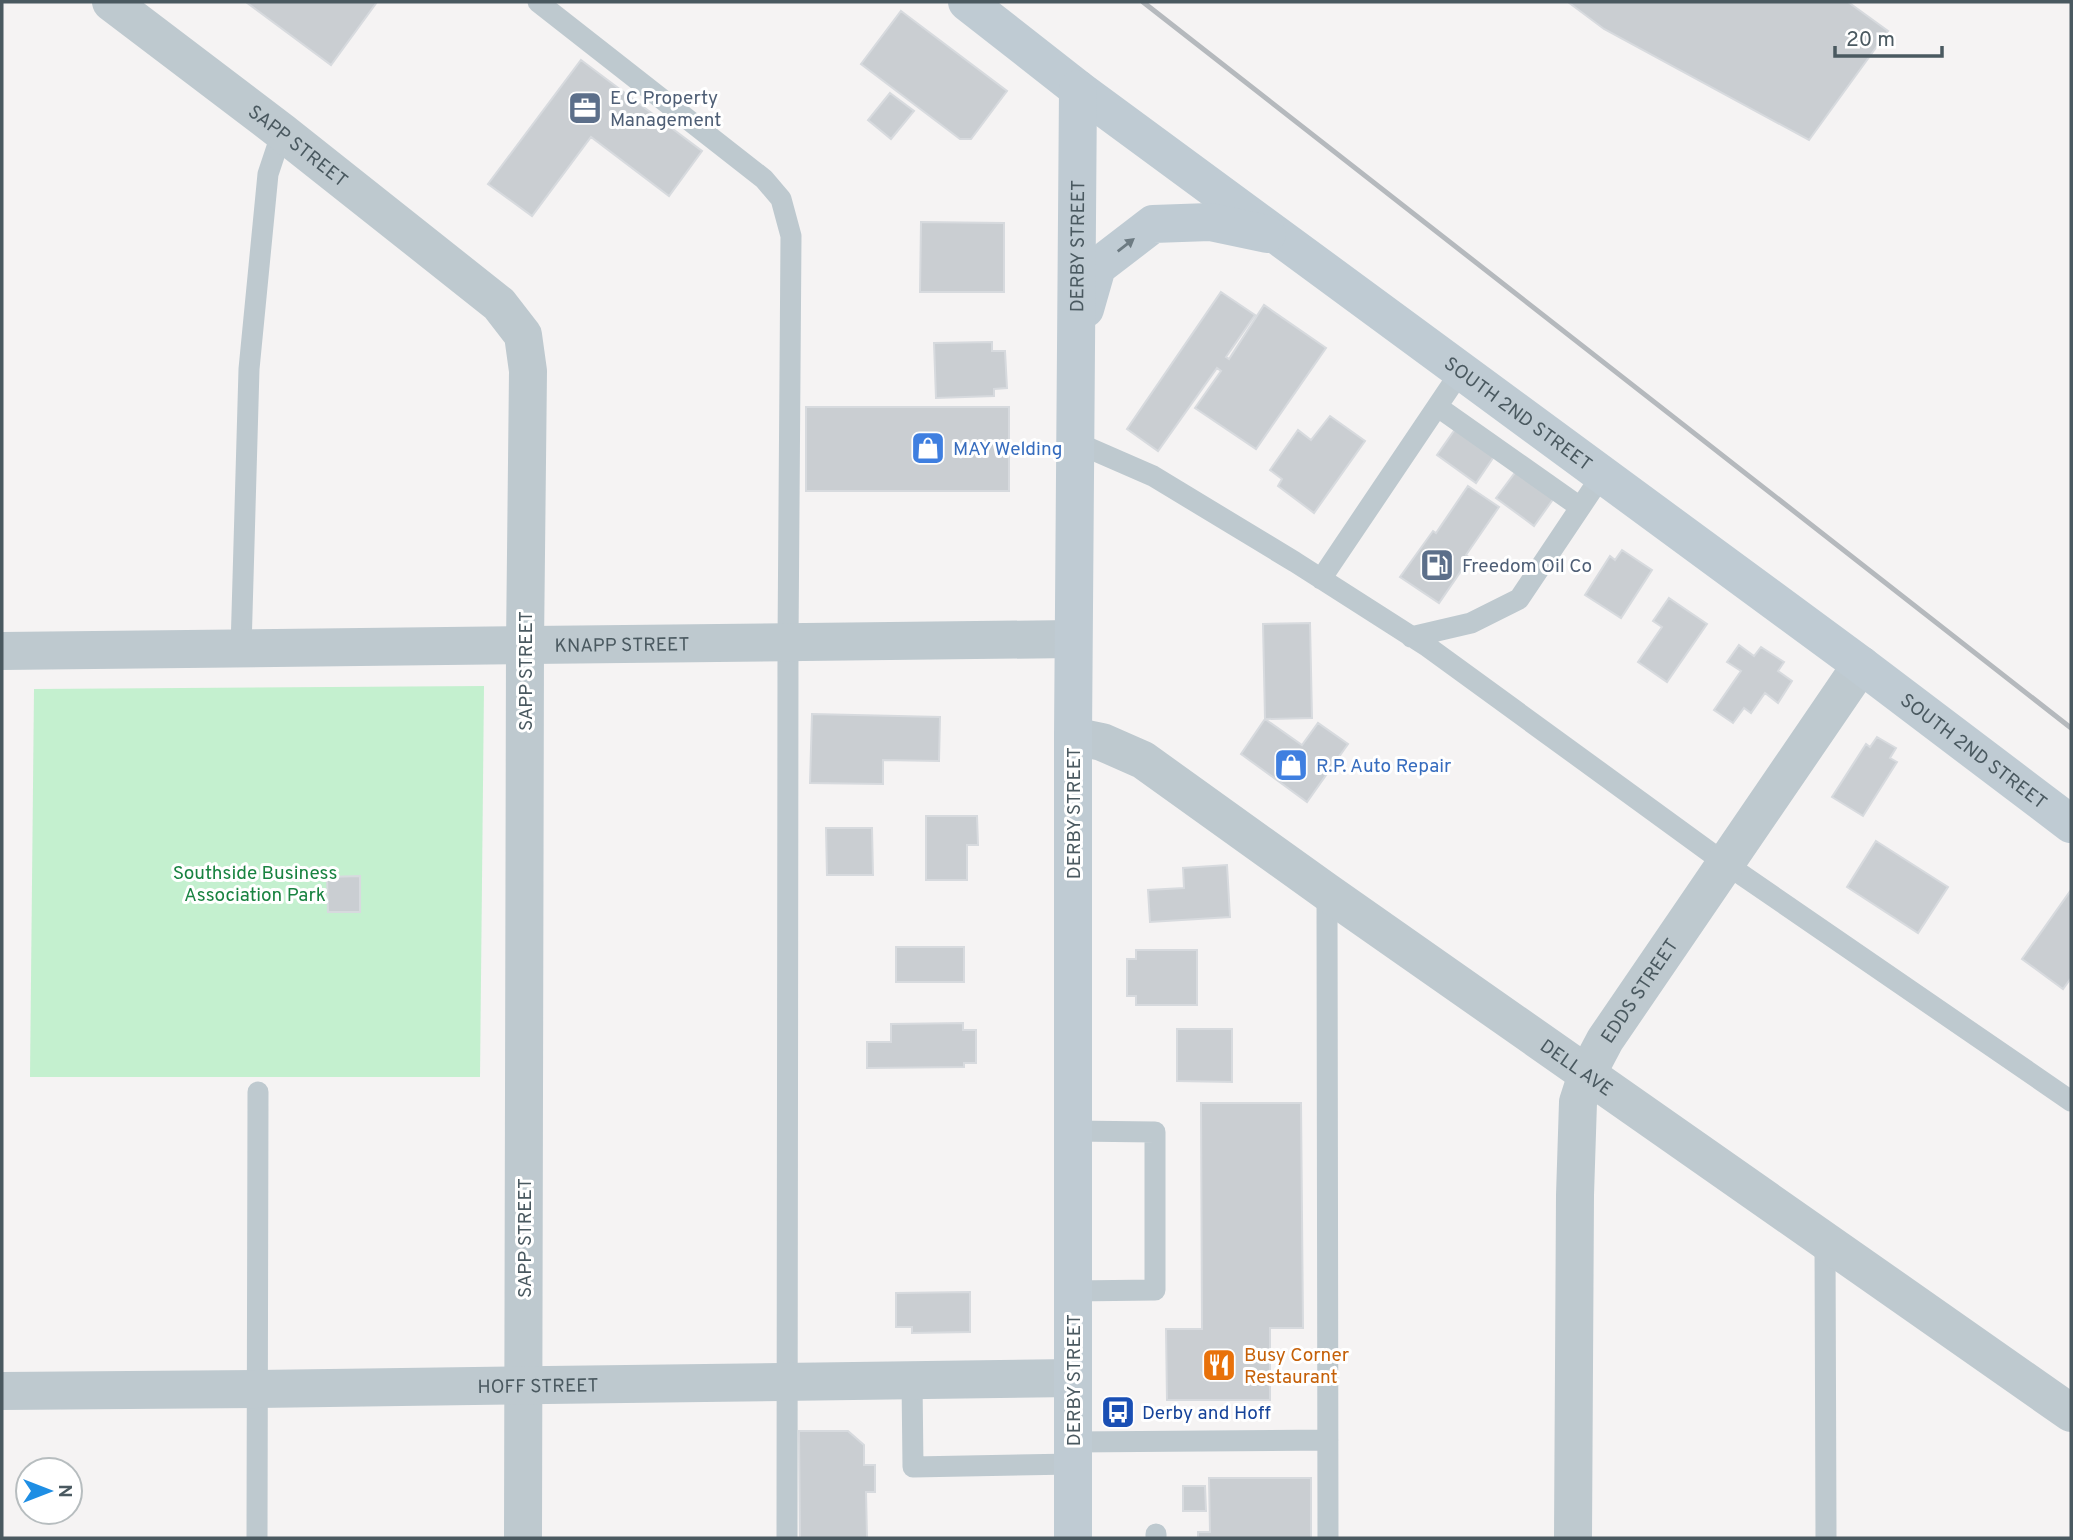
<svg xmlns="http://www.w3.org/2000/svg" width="2073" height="1540" font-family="Overpass,sans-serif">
	<rect width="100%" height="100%" fill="#f5f3f3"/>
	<!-- green -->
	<path fill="#c4f0cf" d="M484,686L480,1077H30L34,689Z"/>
	<!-- building -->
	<path fill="#caced2" stroke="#d7dade" stroke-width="2" d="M246,2H377L331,65Z
		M1568,2H1848L1888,31L1809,140L1604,29Z
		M901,11L1007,91L971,139H960L861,64Z
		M581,60L702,151L669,196L591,137L532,216L488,184Z
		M890,93L914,111L891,139L868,120Z
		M921,222L1004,223V292H920Z
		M1221,292L1255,315L1226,357L1229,359L1264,305L1326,348L1256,449L1195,408L1221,371L1217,368L1158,451L1127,429Z
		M992,342V351H1005L1007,388L994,389V396L936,398L934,343Z
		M806,407H1009V491H806Z
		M1330,416L1365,441L1314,513L1278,486L1282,479L1270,470L1298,430L1311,440Z
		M1456,428L1495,455L1476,483L1437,455Z
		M1517,470L1554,498L1534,526L1496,498Z
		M1468,486L1499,507L1466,555L1470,558L1439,603L1400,577L1433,531L1436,533Z
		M1622,550L1652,570L1621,618L1585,595L1610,556L1615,560Z
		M1669,598L1707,624L1667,682L1638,662L1662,627L1653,621Z
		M1310,623L1312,718L1265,719L1263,624Z
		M1739,645L1754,656L1761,647L1784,662L1778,671L1792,681L1778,703L1765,693L1751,713L1744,708L1733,723L1714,710L1741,671L1727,662Z
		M812,714L940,717L939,761L883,760V784L810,783Z
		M1265,719L1302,745L1318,723L1348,744L1307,802L1241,754Z
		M1877,737L1896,748L1890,758L1897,762L1863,816L1832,797L1866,744L1870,747Z
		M926,816H977L978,845H967V880H926Z
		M826,828H872L873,875H827Z
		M1876,841L1948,887L1918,933L1847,887Z
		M1227,865L1230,917L1150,922L1148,890L1184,888L1183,868Z
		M360,876V912H328L327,877Z
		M2071,890V978L2063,989L2022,959Z
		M896,947H964V982H896Z
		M1136,950H1197V1005H1136V996H1127V959H1136Z
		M963,1023V1030H976V1063H964V1067L867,1068V1042H891V1024Z
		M1177,1029H1232V1082L1177,1081Z
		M1201,1103H1301L1303,1328H1270V1400H1167L1166,1329H1202Z
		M970,1292V1332L912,1333V1327H896V1293Z
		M799,1431H848L864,1445V1465H875V1492H866L867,1538H800Z
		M1209,1478H1311V1538H1198V1532H1210Z
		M1183,1486H1205L1206,1511H1183Z"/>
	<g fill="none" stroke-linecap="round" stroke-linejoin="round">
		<!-- lane -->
		<path stroke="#bec9cf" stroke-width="21" d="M538,2L764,179L781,199L791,236L788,643L787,1538
			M1438,407L1580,507
			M1075,442L1153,476L1295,562L1428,647L1726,864L2071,1101
			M1321,579L1461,371
			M1411,637L1471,623L1519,599L1602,475
			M241,649L249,369L268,174L282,132
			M1327,892L1328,1538
			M1073,1131L1155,1132V1290L1073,1291
			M1825,1241L1826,1538
			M912,1380L913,1467L1073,1464
			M1073,1442L1328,1440
			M1156,1534V1538
			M257,1538L258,1092"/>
		<!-- street -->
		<g stroke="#bec9cf" stroke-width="38">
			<path id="s1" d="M111,2L282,132L499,304L523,335L528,371L525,645L523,1538"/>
			<path id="s2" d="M2,651L1073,639"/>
			<path id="s3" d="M1073,736L1102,742L1143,760L1327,892L2071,1413"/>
			<path id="s4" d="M2,1391L257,1389L1073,1378"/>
			<path id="s5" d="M1573,1538L1575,1195L1578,1102L1587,1074L1605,1040L1861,665"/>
		</g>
		<!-- secondary -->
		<g stroke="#bfcbd3" stroke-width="38">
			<path id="s6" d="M967,2L1078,89L1861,665L2071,824"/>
			<path d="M1085,309L1097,267L1153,224L1210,222L1267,234"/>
			<path id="s7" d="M1073,1538V736L1078,89"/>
		</g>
		<!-- rail -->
		<path stroke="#b5b9bd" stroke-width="5" d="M1143,2L2071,728"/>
	</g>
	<!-- one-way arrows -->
	<defs><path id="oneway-solid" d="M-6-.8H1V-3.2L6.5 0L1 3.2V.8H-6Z" transform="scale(1.75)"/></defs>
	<use fill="#6d7b82" href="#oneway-solid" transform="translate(1126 245) rotate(-38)"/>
	<!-- icons -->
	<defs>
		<g id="office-square" transform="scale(1.75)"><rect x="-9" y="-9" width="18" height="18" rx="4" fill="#5c6f8a" stroke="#fff"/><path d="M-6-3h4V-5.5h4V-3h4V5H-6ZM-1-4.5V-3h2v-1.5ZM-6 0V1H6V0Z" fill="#fff"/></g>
		<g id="shop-square" transform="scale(1.75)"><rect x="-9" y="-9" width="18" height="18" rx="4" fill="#3f7fe0" stroke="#fff"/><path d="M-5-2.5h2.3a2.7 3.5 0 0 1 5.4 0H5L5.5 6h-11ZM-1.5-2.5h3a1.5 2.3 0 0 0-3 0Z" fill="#fff"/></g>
		<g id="fuel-square" transform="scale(1.75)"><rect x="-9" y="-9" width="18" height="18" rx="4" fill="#5c6f8a" stroke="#fff"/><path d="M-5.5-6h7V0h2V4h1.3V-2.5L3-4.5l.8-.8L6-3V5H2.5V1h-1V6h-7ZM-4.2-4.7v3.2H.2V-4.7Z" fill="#fff"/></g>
		<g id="restaurant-square" transform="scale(1.75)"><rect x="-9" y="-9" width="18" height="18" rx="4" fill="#e8710a" stroke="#fff"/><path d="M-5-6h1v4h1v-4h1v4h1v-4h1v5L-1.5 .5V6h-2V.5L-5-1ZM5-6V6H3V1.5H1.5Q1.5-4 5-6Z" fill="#fff"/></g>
		<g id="bus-square" transform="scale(1.75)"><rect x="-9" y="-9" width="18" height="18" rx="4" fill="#1a4fb4" stroke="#fff"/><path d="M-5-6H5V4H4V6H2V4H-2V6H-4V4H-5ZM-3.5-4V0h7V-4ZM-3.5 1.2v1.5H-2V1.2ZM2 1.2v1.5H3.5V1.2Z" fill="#fff"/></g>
	</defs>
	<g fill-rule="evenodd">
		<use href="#office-square" x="585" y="108"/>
		<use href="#shop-square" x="928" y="448"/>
		<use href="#fuel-square" x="1437" y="565"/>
		<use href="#shop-square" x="1291" y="765"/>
		<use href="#restaurant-square" x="1219" y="1365"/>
		<use href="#bus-square" x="1118" y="1412"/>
	</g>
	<g text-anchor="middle" stroke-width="6" stroke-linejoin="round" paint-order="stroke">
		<!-- service labels -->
		<g font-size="19" fill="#4e5e75" stroke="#fff" text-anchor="start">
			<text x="610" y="104">E C Property<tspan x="610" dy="22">Management</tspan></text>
			<text x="1462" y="572">Freedom Oil Co</text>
		</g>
		<!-- street labels -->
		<g font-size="19" fill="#4a5960" stroke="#fff">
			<text dy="7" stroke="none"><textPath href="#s1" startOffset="236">SAPP STREET</textPath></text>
			<text dy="7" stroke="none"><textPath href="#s7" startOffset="1292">DERBY STREET</textPath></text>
			<text dy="7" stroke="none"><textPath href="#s6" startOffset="688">SOUTH 2ND STREET</textPath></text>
			<text dy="7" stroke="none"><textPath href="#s2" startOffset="620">KNAPP STREET</textPath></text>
			<text transform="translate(525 671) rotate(-90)" y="7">SAPP STREET</text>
			<text dy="7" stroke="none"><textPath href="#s6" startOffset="1255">SOUTH 2ND STREET</textPath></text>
			<text transform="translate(1073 813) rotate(-90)" y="7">DERBY STREET</text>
			<text dy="7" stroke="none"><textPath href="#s5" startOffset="564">EDDS STREET</textPath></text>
			<text dy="7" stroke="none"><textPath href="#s3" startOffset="606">DELL AVE</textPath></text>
			<text transform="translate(524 1238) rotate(-90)" y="7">SAPP STREET</text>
			<text transform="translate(1073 1380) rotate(-90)" y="7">DERBY STREET</text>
			<text dy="7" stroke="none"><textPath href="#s4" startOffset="536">HOFF STREET</textPath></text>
		</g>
		<!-- shop labels -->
		<g font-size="19" fill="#366cbe" stroke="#fff" text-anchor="start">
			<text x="953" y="455">MAY Welding</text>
			<text x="1316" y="772">R.P. Auto Repair</text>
		</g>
		<!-- park labels -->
		<g font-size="19" fill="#198341" stroke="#fff">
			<text x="255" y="879">Southside Business<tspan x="255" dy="22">Association Park</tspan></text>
		</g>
		<!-- food labels -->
		<g font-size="19" fill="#c56008" stroke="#fff" text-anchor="start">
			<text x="1244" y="1361">Busy Corner<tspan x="1244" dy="22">Restaurant</tspan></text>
		</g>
		<!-- transit labels -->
		<g font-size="19" fill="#164399" stroke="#fff" text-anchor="start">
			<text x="1142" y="1419">Derby and Hoff</text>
		</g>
	</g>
	<!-- border -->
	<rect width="2073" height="1540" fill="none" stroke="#4a5960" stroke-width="7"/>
	<!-- north arrow -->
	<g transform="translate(49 1491) rotate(90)"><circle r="33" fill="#ffffff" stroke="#b7bdbf" stroke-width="2"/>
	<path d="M0-5L12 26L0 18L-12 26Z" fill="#1e8ee4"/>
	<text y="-10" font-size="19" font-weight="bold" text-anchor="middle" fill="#4a5960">N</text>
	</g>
	<!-- scale -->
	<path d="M1835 46v10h107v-10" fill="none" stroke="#4a5960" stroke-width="3.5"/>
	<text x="1846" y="46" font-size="21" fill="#4a5960" stroke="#ffffff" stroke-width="5" paint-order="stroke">20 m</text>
</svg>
